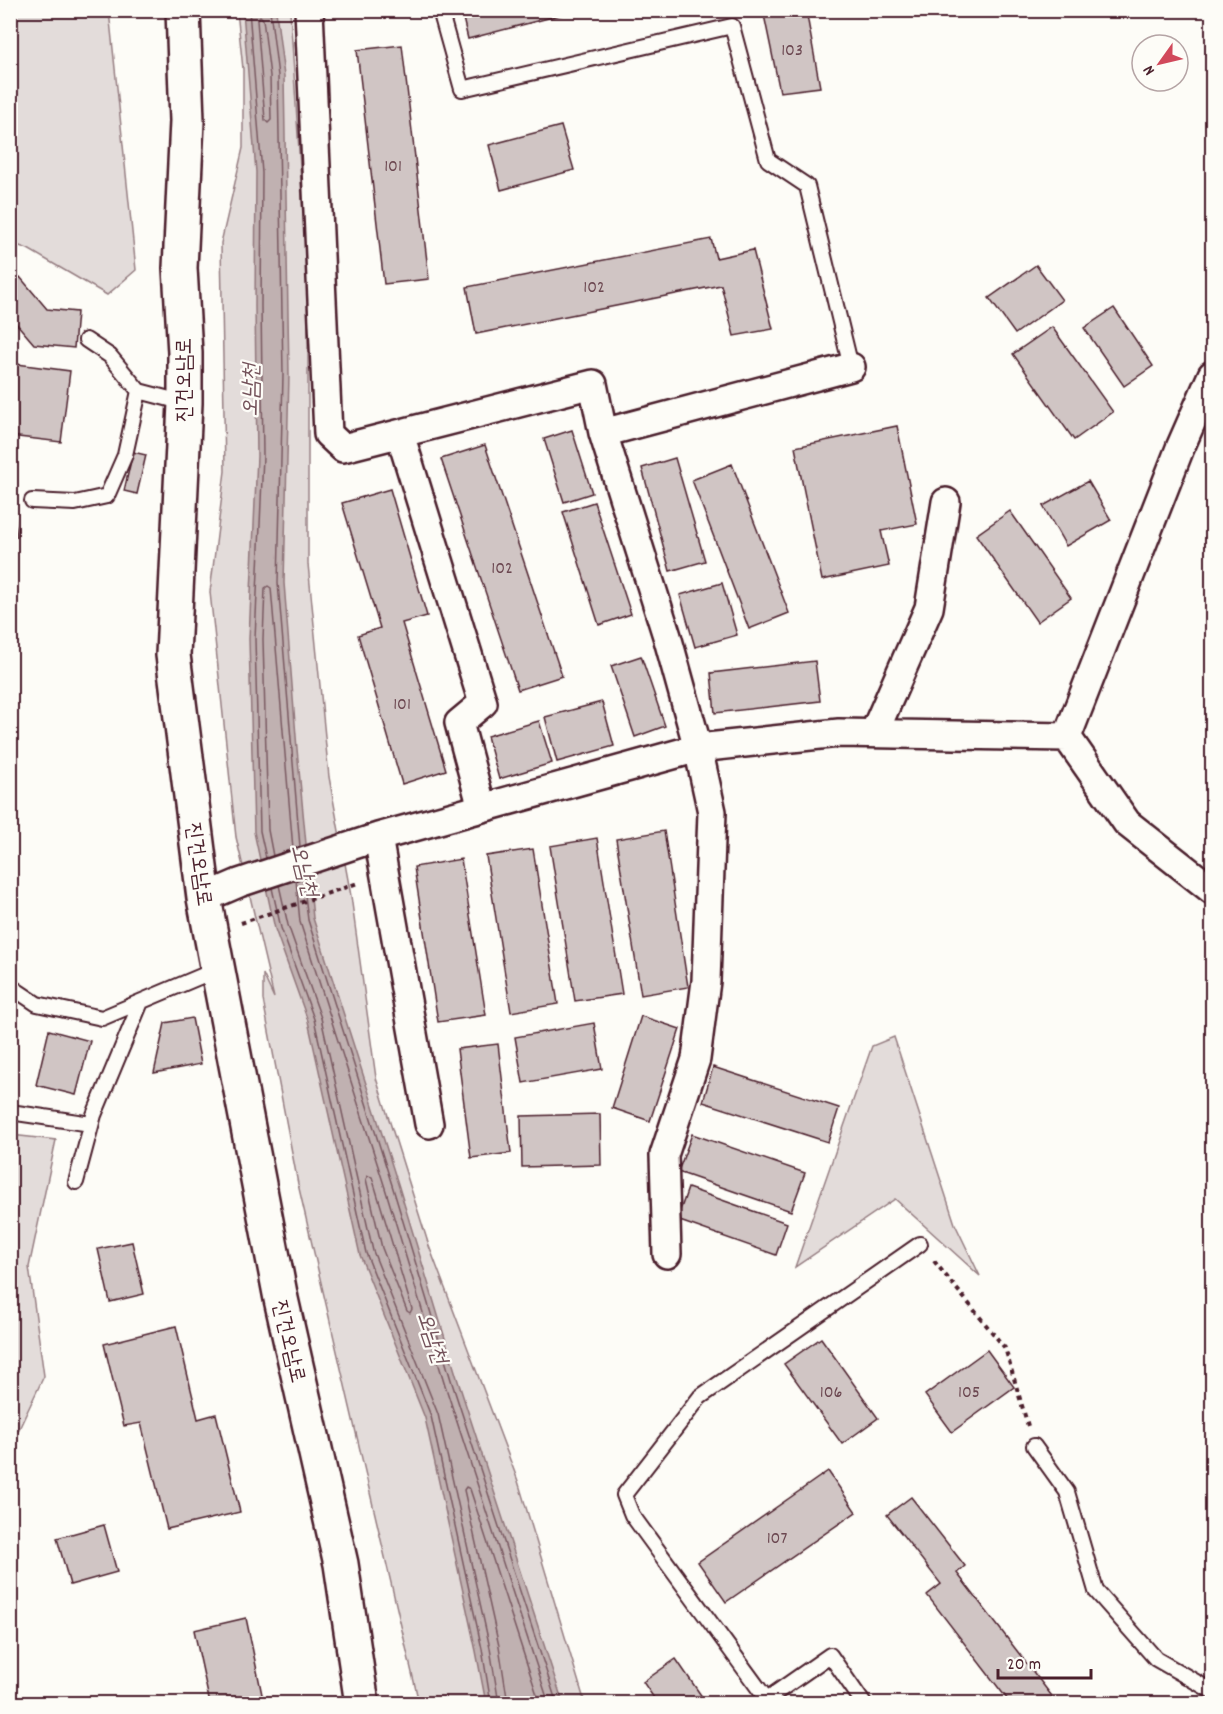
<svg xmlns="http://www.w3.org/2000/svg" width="1223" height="1714" font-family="Dekko,'Poor Story',sans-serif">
	<rect width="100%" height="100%" fill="#fdfcf7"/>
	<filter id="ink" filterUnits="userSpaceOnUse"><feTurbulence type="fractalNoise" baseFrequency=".0167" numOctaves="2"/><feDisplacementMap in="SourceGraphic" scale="12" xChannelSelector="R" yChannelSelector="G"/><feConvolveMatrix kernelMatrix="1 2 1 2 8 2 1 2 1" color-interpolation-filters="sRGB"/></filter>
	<g filter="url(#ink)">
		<!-- green -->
		<path fill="#e3dcda" stroke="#967e82" stroke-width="1.5" d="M11,10L109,11L136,270L107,295L28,249L11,243Z
			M237,11H290L308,291V564L329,777L351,896L376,1078L429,1246L518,1481L585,1703H419L298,1184L263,1000V974L274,998L236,837L210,592L225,471L221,243L243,148V69Z
			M894,1037L955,1224L980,1276L895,1199L795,1267L872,1046Z
			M11,1135L56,1140L29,1267L44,1376L11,1446Z"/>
		<!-- water -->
		<path fill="#c0b1b1" stroke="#91777b" stroke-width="1.5" d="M243,11H276L284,76L289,375L284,583L297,749L313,918L398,1184L458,1381L563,1703H486L476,1651L425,1418L360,1255L308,1021L275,929L254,832L249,639L257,456L255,306L256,172Z"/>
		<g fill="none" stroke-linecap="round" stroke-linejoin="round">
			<!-- shore -->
			<path stroke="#795961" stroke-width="1.5" d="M249,10L262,173L261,306L263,456L255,639L260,831L266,858
				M270,10L278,76L283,375L278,583L300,847
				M260,16L263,19L270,76L271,120L268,123L265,120L257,20Z
				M273,856L268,830L263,639L265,588L268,586L271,588L293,849
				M303,878L308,920L392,1185L452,1383L557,1704
				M296,880L300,922L385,1188L445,1385L549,1704
				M279,885L288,925L321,1018L373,1251L438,1414L490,1648L499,1704
				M272,888L281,928L314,1019L366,1253L431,1416L482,1649L491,1704
				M368,1176L372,1177L376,1190L412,1309L410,1313L407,1311L382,1248L366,1179Z
				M508,1704L499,1646L464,1490L466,1487L470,1489L540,1704"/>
		</g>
		<!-- building -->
		<path fill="#d0c5c4" stroke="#4a1f2b" stroke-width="1.5" d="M461,10H579L468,39Z
			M763,10H806L820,87L780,92Z
			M402,45L429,279L384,284L357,50Z
			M561,126L574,170L501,190L489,145Z
			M711,239L716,258L753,250L773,329L734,336L721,285L476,334L467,287Z
			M1036,265L1062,300L1015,334L989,298Z
			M20,277L47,309L77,312L74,348L34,344L10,316V285Z
			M1114,308L1153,366L1124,386L1084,328Z
			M1052,327L1113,412L1074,440L1013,354Z
			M17,364L70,371L61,442L10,436V417Z
			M897,426L917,524L881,531L889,566L822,580L795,447Z
			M572,430L592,493L564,502L544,439Z
			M485,445L562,676L518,690L441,459Z
			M133,452L146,455L137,494L124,491Z
			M675,458L705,561L670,571L642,468Z
			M732,464L789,613L749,629L692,480Z
			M1088,481L1111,520L1066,546L1043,506Z
			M390,489L427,616L402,623L446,770L402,784L358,635L380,628L342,503Z
			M594,502L631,614L599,625L563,512Z
			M1010,511L1071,598L1037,622L976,535Z
			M14,516L17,537L10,538V517Z
			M722,583L737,635L695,647L680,595Z
			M641,656L665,726L635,737L611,666Z
			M815,661L820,701L715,713L711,673Z
			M602,702L614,746L557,762L545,717Z
			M539,721L552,763L499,779L487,736Z
			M664,831L688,987L641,995L616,839Z
			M597,838L622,994L575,1001L550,846Z
			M533,849L558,1004L511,1012L486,856Z
			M461,859L486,1015L438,1022L414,867Z
			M641,1016L680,1029L650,1121L612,1108Z
			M192,1018L201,1064L154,1073L165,1023Z
			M594,1023L602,1069L523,1083L515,1037Z
			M49,1030L90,1041L76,1095L36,1085Z
			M498,1044L511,1153L471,1158L457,1049Z
			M713,1067L839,1108L828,1142L703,1102Z
			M600,1114L601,1165L522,1167L521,1116Z
			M692,1134L805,1173L791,1211L678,1172Z
			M688,1188L787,1223L776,1255L677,1220Z
			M132,1242L144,1294L110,1302L98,1249Z
			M176,1326L198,1419L216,1414L240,1512L167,1529L141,1423L124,1426L104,1344Z
			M821,1338L878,1418L842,1444L784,1364Z
			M987,1350L1014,1387L952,1432L925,1395Z
			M828,1471L856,1512L726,1602L698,1562Z
			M911,1497L965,1566L957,1573L1058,1704H1011L927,1595L941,1584L887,1515Z
			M104,1525L117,1572L70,1585L57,1538Z
			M246,1618L264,1704H210L194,1630Z
			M676,1659L707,1704H658L643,1682Z"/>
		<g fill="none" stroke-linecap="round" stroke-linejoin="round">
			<!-- lane casing -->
			<g stroke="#4a1f2b" stroke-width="18">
				<path id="lane" d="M440,10L462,89L732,26L768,160L807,186L851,367
					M86,340L110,356L139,391L185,403
					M32,501L75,503L107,496L125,455L139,391
					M10,986L37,1004L102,1018L218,969
					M10,1112L91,1124
					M76,1182L94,1115L141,1002
					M1034,1446L1067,1492L1096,1591L1156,1659L1212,1691
					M767,1699L830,1655L864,1704
					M770,1704L632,1515L624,1495L700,1397L920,1244"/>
			</g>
			<!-- street casing -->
			<g stroke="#4a1f2b" stroke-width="32">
				<path id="street" d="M309,10L328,434L343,448L593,384L603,433L667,636L698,748L712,812L706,981L696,1059L664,1155L667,1254
					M603,433L851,367
					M400,434L483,703L459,723L482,808
					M874,733L929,608L946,502
					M1067,737L1180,448L1212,375
					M1067,737L1127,823L1212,890
					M378,837L429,1124
					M204,898L239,883L378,837L698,748L839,733L1067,737"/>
			</g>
			<!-- secondary casing -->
			<g stroke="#4a1f2b" stroke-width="38">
				<path id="secondary" d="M183,10L187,121L180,268L185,353V403L173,655L204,898L281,1299L341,1564L362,1704"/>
			</g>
			<!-- path -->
			<path stroke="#4a1f2b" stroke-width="4" stroke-dasharray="4.5 4.5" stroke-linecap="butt" d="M241,923L358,883
				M934,1261L1005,1348L1028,1426"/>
			<!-- lane -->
			<use href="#lane" stroke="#fdfcf7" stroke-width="14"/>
			<!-- street -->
			<use href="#street" stroke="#fdfcf7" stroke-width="27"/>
			<!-- secondary -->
			<use href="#secondary" stroke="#fdfcf7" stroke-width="33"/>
		</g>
	</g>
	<g text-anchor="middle" stroke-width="4.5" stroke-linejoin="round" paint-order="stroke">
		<!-- number labels -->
		<g font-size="18" fill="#6c4851">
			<text x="792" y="55">103</text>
			<text x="393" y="171">101</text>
			<text x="594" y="292">102</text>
			<text x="502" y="573">102</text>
			<text x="402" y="709">101</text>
			<text x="831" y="1397">106</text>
			<text x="969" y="1397">105</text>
			<text x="777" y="1543">107</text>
		</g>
		<!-- street labels -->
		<g font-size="21" fill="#4a1f2b" stroke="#fdfcf7">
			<text transform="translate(183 380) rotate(-90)" y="7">진건오남로</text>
			<text transform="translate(200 864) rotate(82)" y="7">진건오남로</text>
			<text transform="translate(290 1341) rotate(77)" y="7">진건오남로</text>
		</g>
		<!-- water labels -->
		<g font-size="22" font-style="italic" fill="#73525a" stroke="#fdfcf7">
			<text transform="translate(249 390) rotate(-89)" y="8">오남천</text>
			<text transform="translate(306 870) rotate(76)" y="8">오남천</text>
			<text transform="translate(434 1337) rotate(71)" y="8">오남천</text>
		</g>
	</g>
	<!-- margin -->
	<rect width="1223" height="1714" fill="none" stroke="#fdfcf7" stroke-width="36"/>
	<rect x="18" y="18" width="1187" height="1678" fill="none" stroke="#4a1f2b" stroke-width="2" filter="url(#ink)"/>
	<!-- north arrow -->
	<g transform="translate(1160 63) rotate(236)"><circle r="28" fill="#fdfcf7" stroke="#b5a4a5" stroke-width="1.5"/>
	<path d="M0-4.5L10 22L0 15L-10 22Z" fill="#d1495b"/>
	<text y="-9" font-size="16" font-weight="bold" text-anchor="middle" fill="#4a1f2b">N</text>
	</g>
	<!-- scale -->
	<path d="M998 1669v9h93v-9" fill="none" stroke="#4a1f2b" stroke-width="3"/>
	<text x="1007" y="1669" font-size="18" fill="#4a1f2b" stroke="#fdfcf7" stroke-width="4.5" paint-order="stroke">20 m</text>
</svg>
